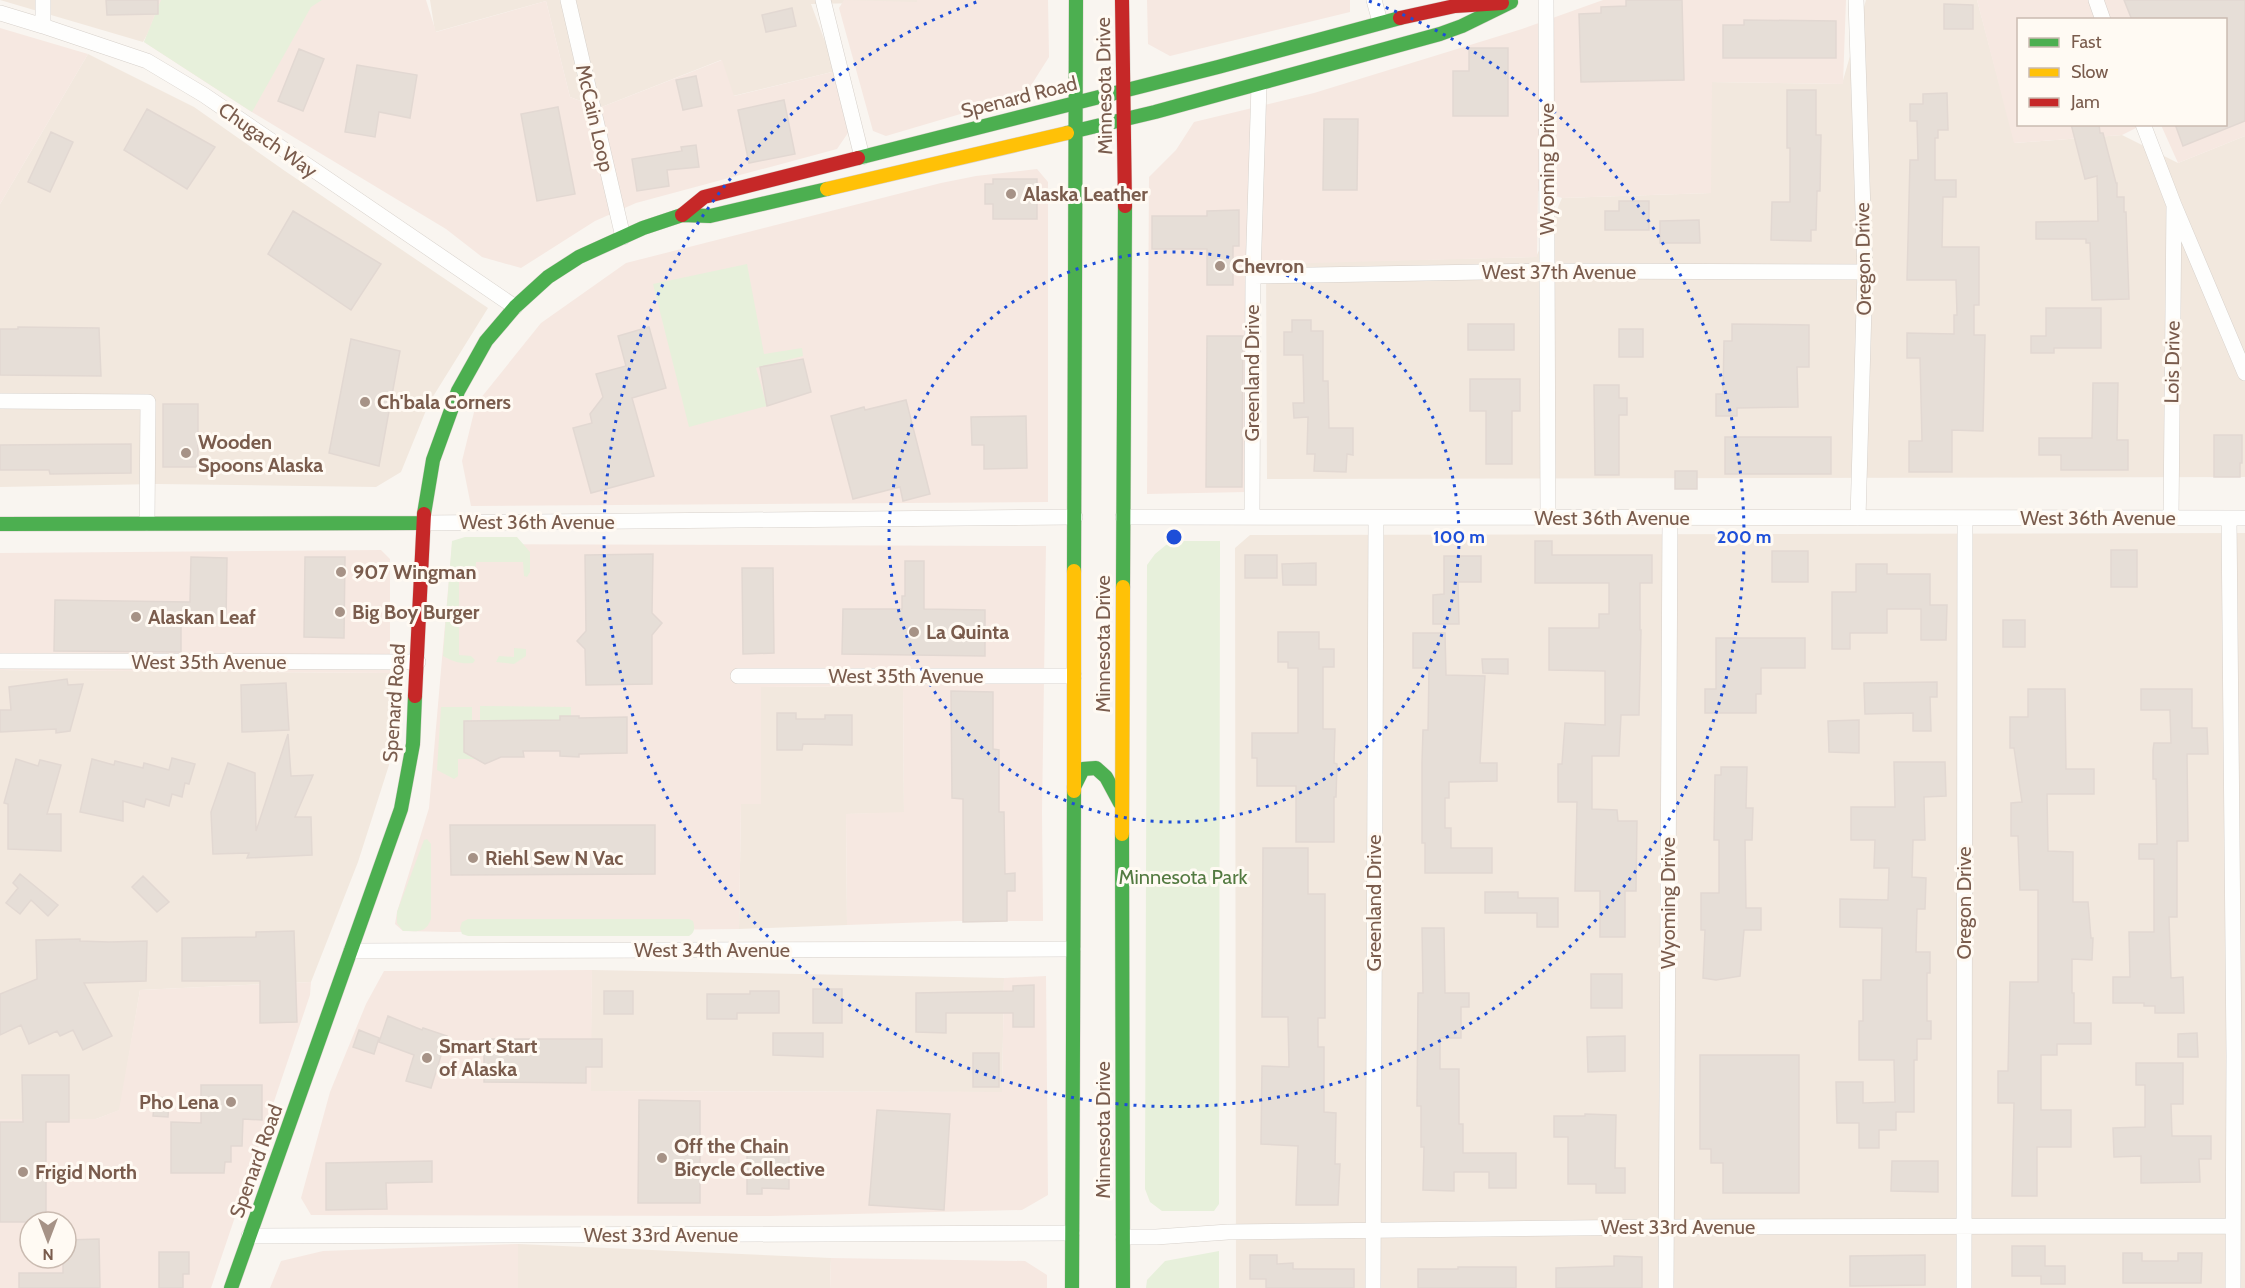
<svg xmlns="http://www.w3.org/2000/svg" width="2245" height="1288" font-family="Cabin,sans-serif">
	<rect width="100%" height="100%" fill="#f9f5f0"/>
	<!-- residential -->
	<path fill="#f2e8de" d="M0,0H166L143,42Z
		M430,0H917V2L811,4L836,71L733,96L721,60L599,108L570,97L546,1L435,32Z
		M1866,0H1977L2015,143L2122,135L2178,163L2245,136V477L1267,479L1266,263L1536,257L1562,198L1710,193L1711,82L1842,84Z
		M88,54L194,107L285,171L488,308L429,403L401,472L376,487L157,484L0,487V204Z
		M2245,533V1288H1236L1235,548L1250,535Z
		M0,670L390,673L389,765L358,862L311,982L140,990L120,1110L96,1119H0Z
		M903,686L904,813L846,814L847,925L739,929L741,803H761V687Z
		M592,970L1004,978L1002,1092L590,1091Z
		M518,1244L831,1258L830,1288H518Z"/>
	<!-- commercial -->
	<path fill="#f6e8e1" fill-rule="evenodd" d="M160,0H426L436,32L546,1L570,97L599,108L722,60L734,96L836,71L850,130L837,149L636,203L595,221L521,268L482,257L446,229L247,109L144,42Z
		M844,0L917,2V0H1048L1049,57L1025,95L886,136L873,131L839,8Z
		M1147,0H1350V12L1170,56L1148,44Z
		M1603,0H1846L1843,84L1712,82L1711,193L1562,198L1538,191L1537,257L1277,264L1249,260L1247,492L1147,494L1149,177L1176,150L1194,122L1314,93L1522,29Z
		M1977,0H2245V136L2178,163L2161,125L2226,124V20H2018V124L2142,125L2122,135L2014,143Z
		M0,28L88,54L0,204Z
		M1037,169L1048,182V502L471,506L462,461L476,404L541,323L626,263L941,183L976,176Z
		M452,544L1046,546L1042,812L1043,921H958L847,925L846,814L904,812L903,686L761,687V804H741L739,929L451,932L403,931L395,924L397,912L429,808Z
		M381,550L390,559V673L0,670V553Z
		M592,970L591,1091L1002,1092L1004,978L1046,976L1048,1195L1022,1210L770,1216L311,1215L301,1198L330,1092L366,1004L384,971Z
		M311,982L310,995L211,1288H0V1119H96L119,1110L140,990ZM30,1222H66V1258H30Z
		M518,1244V1288H270L281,1261L323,1251Z
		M831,1258L1025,1261L1047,1275V1288H830Z"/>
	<!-- green -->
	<path fill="#e7f0db" d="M161,0H322L311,7L252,112L144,42Z
		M747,264L764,354L802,348L803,356L756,368L767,406L689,427L653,284Z
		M465,537H517L530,552V572L527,577L524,576L523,562H476L475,575L471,577L459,578V655L471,656L475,660L473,663C460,664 454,662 443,656L452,541Z
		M1171,541H1220L1219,1204L1214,1211H1162L1150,1202L1145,1189L1147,565L1155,554Z
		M514,648L526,649V656L514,664L496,662L499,656L514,657Z
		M480,706L571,707V716H560V720H480Z
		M441,707H472V720L464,721V749L479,745L475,759H458V776L454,779L437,770Z
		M427,839L431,844V919C426,934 416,931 403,931L397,923V912L424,840Z
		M468,919H689L693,921C695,928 695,932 689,936H468L462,934L460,928L462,922Z
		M1219,1251V1288H1146L1147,1280L1165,1261Z"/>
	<!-- building -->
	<path fill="#e6ded7" stroke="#e2d8d2" stroke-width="1.5" d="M106,0H158V14L107,15Z
		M1626,0H1682L1684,80L1581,82L1579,14L1601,13V7L1626,6Z
		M2124,0H2245V121L2183,146L2175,124H2226V20H2132Z
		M1944,4L1973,5V29H1944Z
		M792,8L796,26L766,32L762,15Z
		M1744,20L1836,21V58H1723V25H1744Z
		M1469,48H1508V116H1453V71H1469Z
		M299,49L324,59L303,111L278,101Z
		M357,65L417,75L410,118L379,112L375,137L345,132Z
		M696,76L702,106L683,110L676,80Z
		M1787,90H1816V135H1821L1820,191H1817L1816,230H1811V241L1771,240L1772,202H1790V148H1787Z
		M1947,93L1948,130H1938V138H1935V180H1956V197H1943L1942,247H1979V305H1974V335H1985L1983,431L1952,430V472H1909V441H1922L1920,358H1907V333L1954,334V315H1957L1956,280H1907L1910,160H1918L1917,121H1910V104H1923V94Z
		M784,100L795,154L749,163L738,110Z
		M558,107L575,194L537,201L521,114Z
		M147,109L215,147L187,189L124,150Z
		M1324,119H1358L1357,190H1323Z
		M2071,124H2099L2100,133H2103L2116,183H2117V197H2124V212H2126L2129,299L2092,300L2090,243H2086V239H2036V222L2098,221L2097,176L2085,179Z
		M51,132L73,142L50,192L28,182Z
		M696,145L699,167L667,170L669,186L637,191L632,159L682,151L681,147Z
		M993,179H1037V219H993V204H985V184H993Z
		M1619,201H1649V230H1605V211H1619Z
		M1239,210V246H1233V285H1207V249H1152V216H1207V211Z
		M293,211L381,264L351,310L268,254Z
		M1699,220L1700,243H1660V221Z
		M2046,308H2101V348H2054V353H2031V336H2046Z
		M1292,320H1311V331H1323V381H1328L1329,428H1353V455L1347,454L1346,472L1314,471L1315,454H1307L1308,417L1294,418L1293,403H1304L1303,355H1284V332H1292Z
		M1468,324H1514V350H1468Z
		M1732,324L1809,325V367H1797L1798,407L1737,408V416H1716V394H1723L1724,341H1732Z
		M18,327L99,328L101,376L0,375V329H18Z
		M649,327L666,388L632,398L654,476L591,493L573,428L592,423L590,414L603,397L596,374L626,366L618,336Z
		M1619,329H1643V357H1619Z
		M1207,336H1243L1242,487H1206Z
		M351,339L400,351L379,466L329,453Z
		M803,359L811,392L767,406L760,367Z
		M1470,379H1520V411H1512V464H1486V411H1470Z
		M2093,383H2118L2117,440H2128V470H2061V455H2039V438H2092Z
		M1594,385H1619V398H1627V415H1619V475H1595Z
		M906,400L930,494L903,501L900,487L853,499L831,416L864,407L865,410Z
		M163,404H198V467H163Z
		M1026,416L1027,468L984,469V445H972L971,417Z
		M2214,435H2242V463H2240V477H2214Z
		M1725,437H1831V474H1725Z
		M131,444V473L50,474L49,470H0V445Z
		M1675,471H1697V489H1675Z
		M1535,541H1552V555H1652V583H1640V630H1641L1639,715H1621L1619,756H1592V809L1617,810L1618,821H1637L1636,891H1625V937H1600V891H1575L1577,802H1558V764H1562L1565,723L1605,725V671L1549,670V628H1599V614H1609V583H1535Z
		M2111,550H2137V587H2111Z
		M1772,551H1808V582H1772Z
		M653,554L652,613L662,623L652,635V684L586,685L585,649L577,641L586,631L585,555Z
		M1245,555H1277V578H1245Z
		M1444,556H1481V582H1458L1459,624H1433V595L1444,594Z
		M191,557L227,558L226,624L181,623V652L54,651L55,600L190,602Z
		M305,557H345L344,638L304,637Z
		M905,561H924V609L985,610V656L842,654L843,609H902V596H905Z
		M1316,563V585H1283L1282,564Z
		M1856,564H1887V574H1930V605H1947L1946,640H1921V609H1887V633H1850V649H1832V592H1856Z
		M742,568H773L774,653L743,654Z
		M2003,620H2025V647H2003Z
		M1278,632H1319V649H1334V667H1323V729H1335L1334,763L1337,764L1336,797H1334V842H1296V786H1257V758H1252V733H1298V668H1288V662H1278Z
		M1413,633H1445L1446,675L1485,676L1480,763H1497V781L1449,782V798H1445V828H1451V848H1492V873H1425V843H1422V763L1423,730H1428L1429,668H1413Z
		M1716,638H1805V668H1761V694H1756V713H1705V689H1716Z
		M1482,659H1508V674L1483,673Z
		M67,679L68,685L83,684L70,731L56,733V729L0,732V710H11L9,687Z
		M1937,682V697H1930L1931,731H1913V713L1865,714L1864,683Z
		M286,683L289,730L242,732L241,685Z
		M2028,689H2065L2066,769H2094V794H2047L2048,851L2073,852V902H2088L2091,938H2093L2092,960L2072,959V993H2074V1023H2091V1044H2057V1055H2041V1110H2071V1147H2037V1196H2012L2014,1103H1998V1071H2008L2010,982H2038V890H2020L2018,836H2011V803L2022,802L2014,748H2010V717H2028Z
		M2141,689H2192V728H2207L2208,754H2187L2188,841H2177V917H2169L2171,978L2183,977L2184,1013H2155V1006H2144V1003H2113V977H2130L2129,932H2154V859H2139V844H2157L2156,779H2153V750L2154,743H2171L2170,710H2141Z
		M951,691L993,692V749L999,750V812H1004L1005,874L1015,873V891H1007V921L963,922V799L952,798Z
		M777,713H796V719H825V715H852V745L803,744L802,750H777Z
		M560,716H579V718L627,717V753L579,754V757L560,756V751H523L524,757H501L485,764L464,752V721L560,720Z
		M1859,720V753L1829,752L1828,721Z
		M288,734L291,776L313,775L295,817H311L312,855L247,858L249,853L213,854L211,812L228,763L255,773L256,831Z
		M172,758L195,764L189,784L185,783L182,797L172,794L169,806L146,799L144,807L123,801V821L80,812L92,759L114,765L115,761L143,768L144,763L169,770Z
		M16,759L38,766L40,760L61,765L47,814H61V851L8,849V804L4,803Z
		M1894,762H1945L1946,796L1924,797L1925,840H1913L1912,877L1926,878L1925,909H1917L1916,952H1930V973H1927V1021H1931V1039H1917V1060H1914V1112H1896V1130H1879V1148H1859V1123H1837L1836,1082H1863V1103L1895,1102L1894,1060H1859V1021H1863V980H1881L1882,928L1840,927V899L1888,900L1889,868H1874L1875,840H1851V807H1895Z
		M1721,767H1747L1746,808H1753L1752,840H1745L1746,908H1761V930H1744L1740,976L1716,980L1703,978L1705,930H1701V893H1719V840H1714L1715,775H1721Z
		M450,825H655V874L451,875Z
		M1263,848H1308V894H1325V1018H1318V1047H1324V1112L1336,1113L1335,1164H1340L1338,1205H1296L1298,1146L1261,1144L1262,1066L1289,1067L1288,1017H1262Z
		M20,874L58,905L48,916L31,900L20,914L6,903L18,888L13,883Z
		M143,876L169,902L157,912L132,887Z
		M1485,892H1518V898H1558V927H1537V913H1485Z
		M1422,928H1444L1445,993H1469V1007H1461V1038H1440V1069H1459V1124H1463V1153H1516V1188H1489V1172H1454V1191L1423,1190L1424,1147H1421V1106H1417L1418,993H1423Z
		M294,931L297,1022L260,1023V981H182V938L256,937V932Z
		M80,939V941L109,942L147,941L146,981L84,983L112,1036L83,1050L73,1030L60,1036L57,1031L29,1044L21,1025L0,1035V994L37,979L36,940Z
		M1591,974H1622V1008H1591Z
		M1034,985V1027H1013V1013H946V1033L916,1032V993L1013,991V986Z
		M813,989H842V1023H813Z
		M604,991H633V1014H604Z
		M750,991H779V1013H737V1019H707V994H750Z
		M388,1016L422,1030L423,1028L447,1036L431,1088L406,1081L414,1055L379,1042Z
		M359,1030L379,1038L374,1054L353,1047Z
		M773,1033H823V1057L773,1055Z
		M2197,1033L2198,1057H2178V1034Z
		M1625,1036V1071L1588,1072L1587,1037Z
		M484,1039H602V1067H586V1083L484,1082Z
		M973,1053H999V1087H973Z
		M1700,1055H1799V1193H1723V1163H1711V1149H1700Z
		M2136,1063H2183V1104H2171L2172,1136H2211V1159H2199L2200,1182L2141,1183V1156L2114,1157L2113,1128L2145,1127V1085H2136Z
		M22,1075H69V1122H46V1222H0V1122H23Z
		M201,1085H262V1120L243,1119L242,1146H231V1162H225L224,1173H171V1122L201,1123Z
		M155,1097L169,1098L168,1117L153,1116Z
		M639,1100L700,1101V1203H638Z
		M877,1110L950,1114L944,1210L869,1205Z
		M1585,1114L1616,1115L1615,1168H1625V1193H1596V1184H1568V1137H1554V1116H1585Z
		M747,1153H789V1189L762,1188V1194H747Z
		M432,1161V1182L386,1183L387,1209L326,1210V1163Z
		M1892,1161H1938V1192L1891,1191Z
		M99,1239L100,1288H19V1273H63V1258H66V1240Z
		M2012,1246H2045V1266H2065V1284H2041V1276H2012Z
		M159,1252H189V1274H183V1288H159Z
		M2123,1253H2142V1261H2178V1253H2202L2201,1283H2123Z
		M1250,1255H1277V1264L1293,1263V1269H1354V1288H1266V1279H1250Z
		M1925,1255V1285L1850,1286V1256Z
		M1614,1256L1642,1257V1288H1556V1268L1614,1266Z
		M1458,1267H1516V1288H1418V1269H1458Z"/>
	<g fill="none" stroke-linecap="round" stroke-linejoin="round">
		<!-- street casing -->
		<g stroke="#d7d1cb" stroke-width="16">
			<path id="street" d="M43,0V26
				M568,0L623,237
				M823,0L862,157
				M1374,0L1380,22
				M1546,0L1548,518
				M1856,0L1865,272L1858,518
				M2096,0L2103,20
				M0,13L43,26L147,61L204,95L515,307
				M2143,124L2174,205L2245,373
				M1253,276L1548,271L1865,272
				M0,401L148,402L147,523
				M1123,517L2245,518
				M1252,517L1253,276L1259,85
				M2171,518L2174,205
				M2229,518L2234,1055L2233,1288
				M423,523L1075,517
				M0,661L418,662
				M738,676H1074
				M351,951L1073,949
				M249,1236L1072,1233
				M1123,1237H1156L1228,1232L1665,1227L2233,1226
				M1373,1288L1376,518
				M1666,1288L1670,518
				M1964,1288L1965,518"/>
		</g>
		<!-- fast casing -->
		<g stroke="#d9d2cb" stroke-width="15">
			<path id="fast" d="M1067,133L1155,112L1440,34L1462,26L1511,2
				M858,158L1218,67L1400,18
				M424,514L433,460L458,391L486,341L515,307L548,277L579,257L643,228L682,215L710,216L827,189
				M0,524L423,523
				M1074,571L1076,0
				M1123,587L1125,206
				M1074,787L1083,769L1096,768L1106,777L1120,803
				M1122,834L1123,1288
				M231,1288L401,809L413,744L415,696
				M1072,1288L1074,791"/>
		</g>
		<!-- slow casing -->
		<g stroke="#d9d2cb" stroke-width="15">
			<path id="slow" d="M827,189L1067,133
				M1074,791V571
				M1122,834L1123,587"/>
		</g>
		<!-- jam casing -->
		<g stroke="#d9d2cb" stroke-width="15">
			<path id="jam" d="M1122,0L1125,206
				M1400,18L1455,6L1502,3
				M682,215L704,197L858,158
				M415,696L424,514"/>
		</g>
		<!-- street -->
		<use href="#street" stroke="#fefefd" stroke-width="15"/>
		<!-- fast -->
		<use href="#fast" stroke="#4caf50" stroke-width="14"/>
		<!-- slow -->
		<use href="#slow" stroke="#ffc107" stroke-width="14"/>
		<!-- jam -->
		<use href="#jam" stroke="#c62828" stroke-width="14"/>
	</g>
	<!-- distance rings -->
	<g fill="none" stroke="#1d4ed8" stroke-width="3" stroke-dasharray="3 6">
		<circle cx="1174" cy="537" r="285"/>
		<path d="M1369 1A570 570 0 1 1 979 1"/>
	</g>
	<!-- markers -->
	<g fill="#a69286" stroke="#fffaf3" stroke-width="2">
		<circle cx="1011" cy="194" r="6"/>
		<circle cx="1220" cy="266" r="6"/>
		<circle cx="365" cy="402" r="6"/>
		<circle cx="186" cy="453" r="6"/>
		<circle cx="341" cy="572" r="6"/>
		<circle cx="340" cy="612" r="6"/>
		<circle cx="136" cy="617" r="6"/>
		<circle cx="914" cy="632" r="6"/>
		<circle cx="473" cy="858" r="6"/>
		<circle cx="427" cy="1058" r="6"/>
		<circle cx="231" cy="1102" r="6"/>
		<circle cx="662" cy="1158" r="6"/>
		<circle cx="23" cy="1172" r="6"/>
	</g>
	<g text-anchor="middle" stroke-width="6" stroke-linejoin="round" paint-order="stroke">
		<!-- street labels -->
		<g font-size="20" fill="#7a5c4d" stroke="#fffaf3">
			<text transform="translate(1104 86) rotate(-91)" y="7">Minnesota Drive</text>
			<text transform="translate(1019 97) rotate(-14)" y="7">Spenard Road</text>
			<text transform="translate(595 118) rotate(77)" y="7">McCain Loop</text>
			<text transform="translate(268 140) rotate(35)" y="7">Chugach Way</text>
			<text transform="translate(1547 169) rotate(-90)" y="7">Wyoming Drive</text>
			<text transform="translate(1863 259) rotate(-91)" y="7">Oregon Drive</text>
			<text x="1559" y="279">West 37th Avenue</text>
			<text transform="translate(2172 362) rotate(-89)" y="7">Lois Drive</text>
			<text transform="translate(1252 373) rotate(-90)" y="7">Greenland Drive</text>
			<text x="1612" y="525">West 36th Avenue</text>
			<text x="2098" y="525">West 36th Avenue</text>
			<text x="537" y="529">West 36th Avenue</text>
			<text transform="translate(1103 644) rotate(-90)" y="7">Minnesota Drive</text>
			<text x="209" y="669">West 35th Avenue</text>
			<text x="906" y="683">West 35th Avenue</text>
			<text transform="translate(394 703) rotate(-86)" y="7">Spenard Road</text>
			<text transform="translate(1374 903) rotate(-90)" y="7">Greenland Drive</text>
			<text transform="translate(1668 903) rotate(-90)" y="7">Wyoming Drive</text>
			<text transform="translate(1964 903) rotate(-90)" y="7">Oregon Drive</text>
			<text x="712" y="957">West 34th Avenue</text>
			<text transform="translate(1103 1130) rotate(-90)" y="7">Minnesota Drive</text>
			<text transform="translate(256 1161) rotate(-70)" y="7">Spenard Road</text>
			<text x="1678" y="1234">West 33rd Avenue</text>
			<text x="661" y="1242">West 33rd Avenue</text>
		</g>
		<!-- poi labels -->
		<g font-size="20" font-weight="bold" fill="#7a5c4d" stroke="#fffaf3" text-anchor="start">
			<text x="1023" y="201">Alaska Leather</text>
			<text x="1232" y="273">Chevron</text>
			<text x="377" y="409">Ch'bala Corners</text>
			<text x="198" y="449">Wooden<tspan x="198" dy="23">Spoons Alaska</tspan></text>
			<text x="353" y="579">907 Wingman</text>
			<text x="352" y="619">Big Boy Burger</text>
			<text x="148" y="624">Alaskan Leaf</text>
			<text x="926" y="639">La Quinta</text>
			<text x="485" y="865">Riehl Sew N Vac</text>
			<text x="439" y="1053">Smart Start<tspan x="439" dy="23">of Alaska</tspan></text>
			<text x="219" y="1109" text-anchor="end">Pho Lena</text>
			<text x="674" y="1153">Off the Chain<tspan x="674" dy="23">Bicycle Collective</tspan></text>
			<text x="35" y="1179">Frigid North</text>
		</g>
		<!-- park labels -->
		<g font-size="20" fill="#537a41" stroke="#fffaf3">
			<text x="1183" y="884">Minnesota Park</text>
		</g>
	</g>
	<circle cx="1174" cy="537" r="9" fill="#1d4ed8" stroke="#fffaf3" stroke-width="3"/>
	<g font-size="18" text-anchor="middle" font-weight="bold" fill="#1d4ed8" stroke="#fffaf3" stroke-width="6" stroke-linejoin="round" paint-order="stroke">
		<text x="1459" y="543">100 m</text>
		<text x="1744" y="543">200 m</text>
	</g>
	<!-- legend -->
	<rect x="2017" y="18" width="210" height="108" fill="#fffaf3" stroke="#cabbb1" stroke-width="1.5"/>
	<rect x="2029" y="38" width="30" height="9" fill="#4caf50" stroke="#cabbb1" stroke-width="1.5"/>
	<text x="2071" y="48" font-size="18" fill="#7a5c4d">Fast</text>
	<rect x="2029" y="68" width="30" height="9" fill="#ffc107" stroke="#cabbb1" stroke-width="1.5"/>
	<text x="2071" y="78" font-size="18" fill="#7a5c4d">Slow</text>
	<rect x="2029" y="98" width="30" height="9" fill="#c62828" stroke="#cabbb1" stroke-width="1.5"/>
	<text x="2071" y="108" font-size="18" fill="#7a5c4d">Jam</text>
	<!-- north arrow -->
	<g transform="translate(48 1240) rotate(180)"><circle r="28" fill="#fffaf3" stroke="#cabbb1" stroke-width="1.5"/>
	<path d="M0-4.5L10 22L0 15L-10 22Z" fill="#a69286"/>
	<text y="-9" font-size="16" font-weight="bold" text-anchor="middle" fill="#7a5c4d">N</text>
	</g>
</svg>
